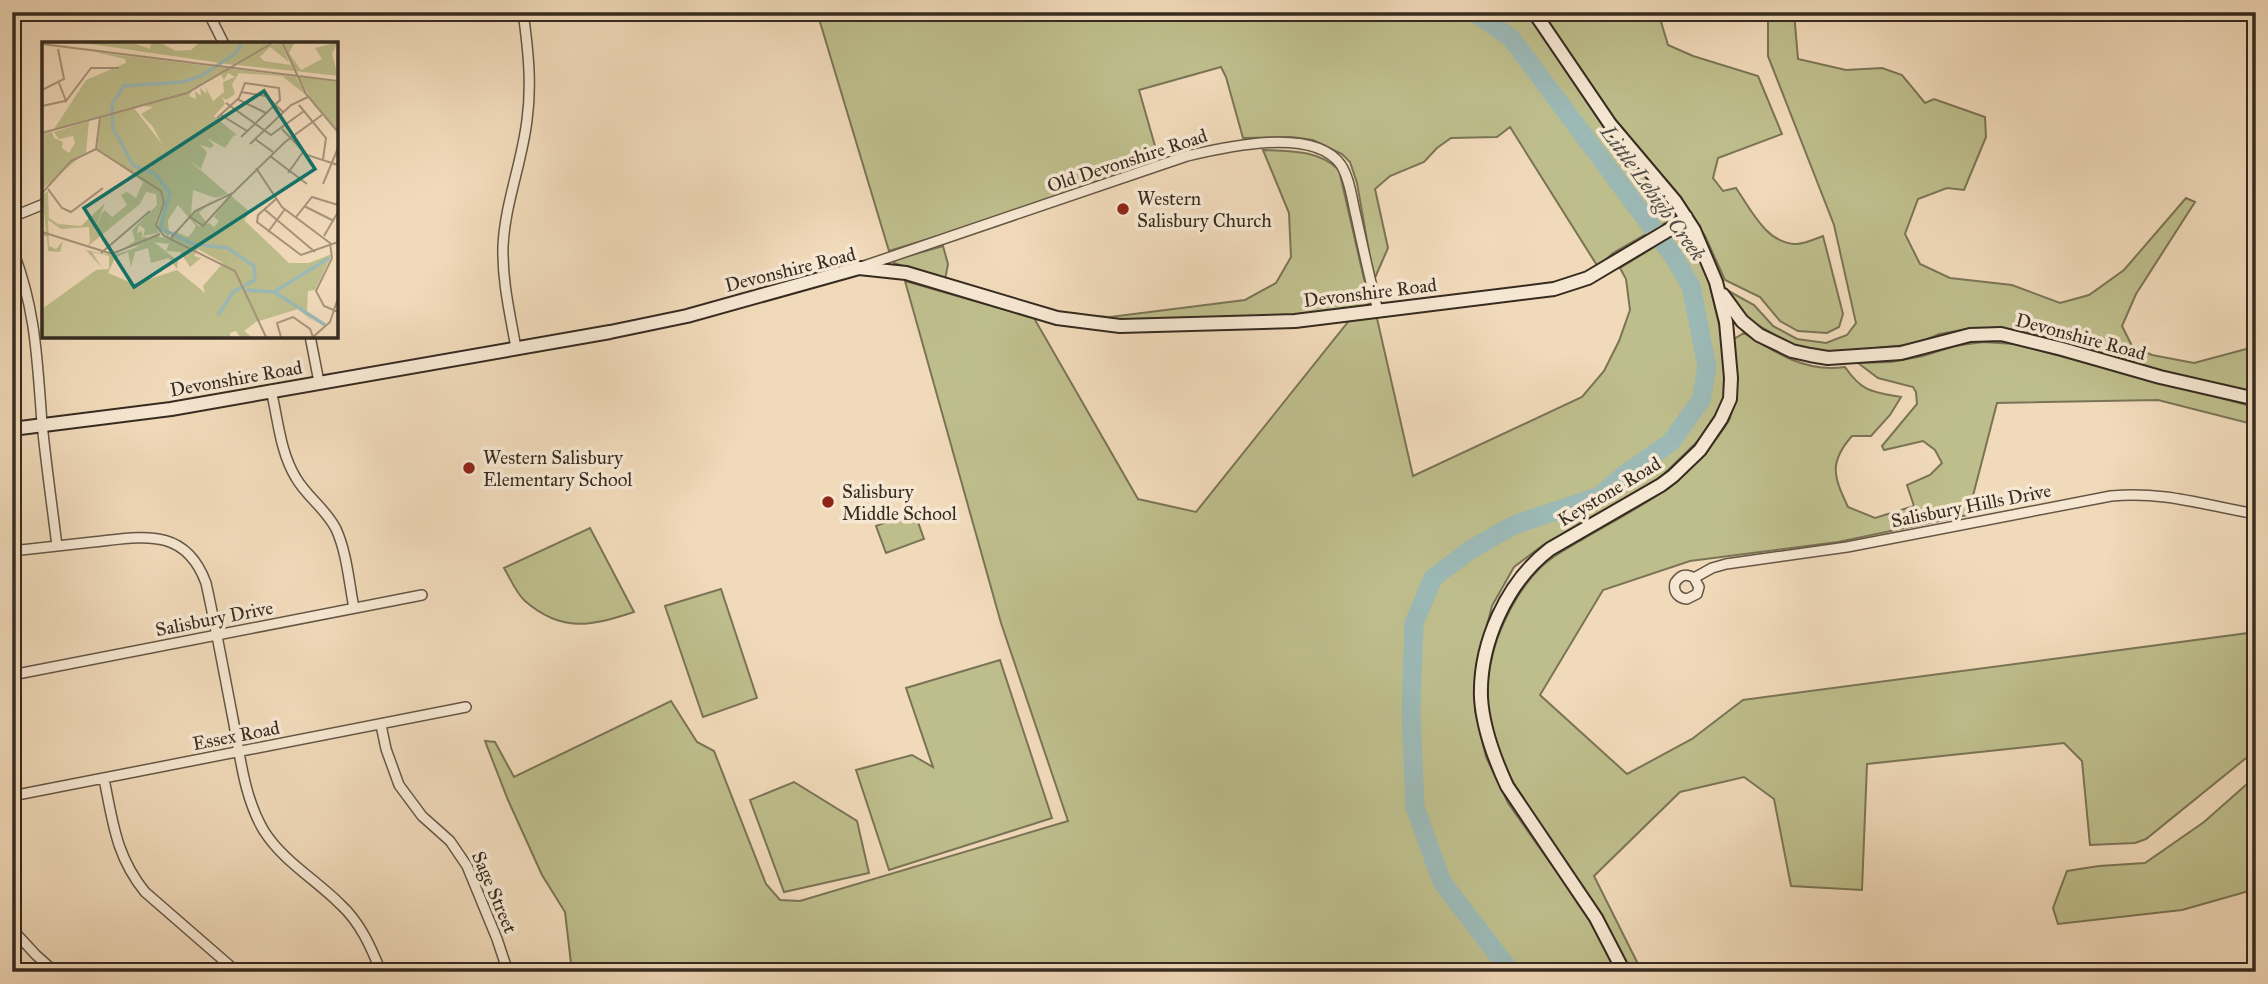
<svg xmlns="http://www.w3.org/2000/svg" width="2268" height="984" font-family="'IM FELL Great Primer',serif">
	<rect width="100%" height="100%" fill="#f1daba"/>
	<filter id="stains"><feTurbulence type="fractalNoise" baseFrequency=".00286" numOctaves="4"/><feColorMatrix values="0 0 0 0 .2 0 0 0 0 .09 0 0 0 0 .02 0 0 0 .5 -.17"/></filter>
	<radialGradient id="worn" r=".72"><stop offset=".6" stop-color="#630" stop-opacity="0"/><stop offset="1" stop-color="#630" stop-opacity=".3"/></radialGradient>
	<!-- green -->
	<path fill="#bebe8c" stroke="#7a7456" stroke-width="2" d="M817,12H1527L1673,208L1674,218L1613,253L1598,267L1510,127L1497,137L1451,138L1437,148L1424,162L1390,176L1375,189L1388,248L1374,280L1357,183L1350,162L1342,154L1313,140L1291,137L1243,138L1226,77L1221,67L1139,90L1159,160L1001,217L889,251Z
		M1538,12H1661L1659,15L1668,45L1693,56L1758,76L1782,134L1718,158L1713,178L1723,191L1736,188C1751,210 1767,244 1796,244C1804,244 1815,239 1823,236L1843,314L1839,327L1827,333L1798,331L1780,321L1760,297L1725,280L1705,236L1689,210L1614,121Z
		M1768,12H1794L1798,59L1846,70L1882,68L1902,75L1925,103L1934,99L1985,117L1986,137L1964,190L1947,188L1918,199L1905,234L1920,264L1950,278L2012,285L2060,303L2089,295L2124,270L2186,198L2195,202L2136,294L2122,326L2132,346L2152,355L2194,363L2246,349L2256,353V394L2125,362L2046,337L2005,329L1974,328L1939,334L1917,344L1824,353L1795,346L1747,319L1725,289L1754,305L1773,326L1797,339L1826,343L1847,335L1856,323L1834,225L1768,56Z
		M1263,150C1290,151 1319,150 1339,170L1364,279L1371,296V302L1365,307L1298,316L1114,320L1072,315L1110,317L1245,300L1276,283L1291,257L1289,213Z
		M1685,228L1708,278L1720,328L1725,377L1724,398L1714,419L1704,435L1662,476L1624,501L1543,545L1514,567L1492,606L1479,657L1475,711L1486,757L1508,803L1587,915L1617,972H572L565,912L542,875L508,800L485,741L495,742L514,777L671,701L697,742L714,751L766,884L780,900L800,901L1068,821L1001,623L905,281L1034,318L1138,499L1196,512L1352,317L1376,314L1413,476L1582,397L1604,371L1619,341L1630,310L1626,279L1620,268Z
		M943,246L948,264L945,280L894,263V260Z
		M1744,333C1775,353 1807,373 1845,367C1862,392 1872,392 1901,397L1890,415L1871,436H1852C1828,463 1834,477 1848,507L1875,518L1914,506L1907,485L1930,475L1942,463L1935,450L1923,441L1884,450L1882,446L1917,404L1916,392L1913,387L1878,378L1858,363L1891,362L1923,356L1954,346L1983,342L2015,344L2251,406L2256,408V425L2158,400L1997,403L1968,515L1838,542L1690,561L1603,590L1540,695L1627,774L1692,739L1743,700L2256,632V750L2146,839L2135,843L2090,845L2082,761L2064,743L1867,764L1862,890L1791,886L1774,799L1744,777L1680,792L1594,876L1642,972H1630C1611,935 1591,900 1569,866C1535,816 1502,779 1489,718C1484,692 1489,664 1497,639C1507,613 1520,587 1541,567C1553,555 1570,547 1585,538C1631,511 1680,488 1712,444C1718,436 1726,427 1730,418C1739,392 1736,367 1734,339Z
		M914,511L924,539L886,553L876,526Z
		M590,528L634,612C591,626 562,633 525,601C516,593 510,578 504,568Z
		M721,589L757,698L703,717L665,606Z
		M1000,660L1052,818L889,870L856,770L912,755L933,767L906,688Z
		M2256,776V889L2182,910L2058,924L2053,908L2067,871L2099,866L2145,863L2204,822Z
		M794,782L857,821L869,873L784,892L750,800Z"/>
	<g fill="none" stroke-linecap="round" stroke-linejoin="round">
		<!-- river -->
		<path stroke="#9cb9b6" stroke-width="19" d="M1474,12L1511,38L1672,254L1691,286L1707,367L1701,400L1671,442L1624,475L1600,496L1514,525L1470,550L1433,578L1414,623L1411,712L1415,807L1442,882L1511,972"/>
		<!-- street casing -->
		<g stroke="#655746" stroke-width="12">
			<path id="street" d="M208,12L224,44
				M12,217L44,204
				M12,248C36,309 37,359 42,423C46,464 52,505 57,546
				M861,267L1187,156C1225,147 1314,126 1341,165C1350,179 1352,200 1356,216C1363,248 1370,280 1378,311
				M310,336L319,382
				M516,348C510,314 502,281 503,246C505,203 522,163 527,120C532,84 528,48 523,12
				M271,390C278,419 280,452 296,478C307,497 326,509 336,529C347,553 349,583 354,608
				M12,551C39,548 66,545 93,542C142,537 185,526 206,583C216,628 224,673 233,719C240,755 244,798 264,831C283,861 315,879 340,904C360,922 371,947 381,972
				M1694,578L1699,587L1697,594L1687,599C1678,598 1673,592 1675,583C1680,575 1686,573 1694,578L1712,568L1726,564L1847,547L2111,496C2165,491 2203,505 2256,514
				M12,675L422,595
				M381,725L386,749L399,785L422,816L450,841L467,866L497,939L508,972
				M104,779C113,823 116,856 145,892L237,972
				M12,796L466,707
				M12,929L36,955L55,972"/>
		</g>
		<!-- secondary casing -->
		<g stroke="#362b20" stroke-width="16">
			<path id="secondary" d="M1534,12L1610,124L1675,201L1694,230L1716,282L1726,322L1731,378L1730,399L1721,419L1700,450L1673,476L1661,485L1550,549C1507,582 1479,643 1481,698C1483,729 1494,758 1507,786L1596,918L1624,972
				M1723,295L1742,321L1759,335L1792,351L1810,355L1828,358L1901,353L1970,335L2001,334L2062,349L2160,377L2256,399
				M12,429L171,409L610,332L687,316L859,268L906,273L1057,318L1120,326L1295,321L1554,289L1588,278L1677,225L1686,217"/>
		</g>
		<!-- street -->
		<use href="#street" stroke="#f6e7d2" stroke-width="9"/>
		<!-- secondary -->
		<use href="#secondary" stroke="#f6e7d2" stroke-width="12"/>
	</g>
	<!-- markers -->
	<g fill="#8f2418" stroke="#f6e7d2" stroke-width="2.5">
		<circle cx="1123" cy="209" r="7"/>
		<circle cx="469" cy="468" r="7"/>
		<circle cx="828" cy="502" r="7"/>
	</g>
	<g text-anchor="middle" stroke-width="7" stroke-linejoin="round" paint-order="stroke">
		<!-- street labels -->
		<g font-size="19" fill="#362b20" stroke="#f6e7d2">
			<text transform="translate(1127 160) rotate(-18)" y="7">Old Devonshire Road</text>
			<text transform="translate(790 269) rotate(-14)" y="7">Devonshire Road</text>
			<text transform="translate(1370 292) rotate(-7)" y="7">Devonshire Road</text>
			<text transform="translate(2081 336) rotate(15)" y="7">Devonshire Road</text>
			<text transform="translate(236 378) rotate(-10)" y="7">Devonshire Road</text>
			<text transform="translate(1609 491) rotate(-31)" y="7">Keystone Road</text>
			<text transform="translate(1971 505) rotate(-11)" y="7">Salisbury Hills Drive</text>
			<text transform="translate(214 618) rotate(-11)" y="7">Salisbury Drive</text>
			<text transform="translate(236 735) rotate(-11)" y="7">Essex Road</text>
			<text transform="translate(495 892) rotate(67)" y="7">Sage Street</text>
		</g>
		<!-- poi labels -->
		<g font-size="19" fill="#362b20" stroke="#f6e7d2" text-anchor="start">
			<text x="1137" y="205">Western<tspan x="1137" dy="22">Salisbury Church</tspan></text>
			<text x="483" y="464">Western Salisbury<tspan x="483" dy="22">Elementary School</tspan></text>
			<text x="842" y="498">Salisbury<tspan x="842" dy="22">Middle School</tspan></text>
		</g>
		<!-- water labels -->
		<g font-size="21" font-style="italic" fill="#504e46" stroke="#f6e7d2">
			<text transform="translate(1653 193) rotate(54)" y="7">Little Lehigh Creek</text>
		</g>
	</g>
	<!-- overview -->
	<g transform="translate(42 42)">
		<rect width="296" height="296" fill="#f1daba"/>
		<path d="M35,0L94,2L108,7L109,0H117L134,9L149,8L158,0H230L192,23ZM239,0L247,20L228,5L218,15L222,19L249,23L252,29L195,23L226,4ZM241,0H253L247,11L259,28L280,17L273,6L296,0L290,12L296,34L254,29ZM53,10L254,35L264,53L240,34L197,31L190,42L193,52L184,58L180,55L183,62L172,74L196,94L192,93L183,106L165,96L172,103L169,106L158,103L165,110L159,127L146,117L186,152L174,156L151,148L149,172H150L171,158L157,171L165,181L158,183L151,178L157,184L167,181L172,185L177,179L172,175L188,153L208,170L202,178L247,221H267L290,212L273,248L266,249L265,269L241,257L261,269L273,281L256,267L214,280L202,289L210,295H198L194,289L188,291V295H0V267L54,228L67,227V214L50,210L60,226L44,208L62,212L81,207L93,199L90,188L115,163L114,152L104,150L98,162L46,204L60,171L63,168L70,175L85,163L79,153L85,150L94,156L101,140L55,107L58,76L79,68L12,87L44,38L84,21L83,17ZM185,28L179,33L182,38L186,31L193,35L181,40L182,50L171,59L163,44L165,52L158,46L159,54L153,49L154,57L147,54L150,49L102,64L111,65L99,72L111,85L120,102L92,66L81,68L144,51ZM120,150L123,161L115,185L127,196L126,178L136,163L154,184L150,191L146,195L132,189L129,198L112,193L93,206L72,213L63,212L97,203L106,195H100V189L95,191L97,183L103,187L101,194L117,191L114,183V179L121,162ZM112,200L127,202L124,209L138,210L148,225L159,216L152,214L156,207L181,221L161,244L163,251L135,228L92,242L66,231L73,216L86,210L89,225L93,210L106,206L109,221L127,216L135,227L136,219ZM257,35L296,40V88L272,63ZM47,79L44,110L0,147L2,92L10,90L12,96L21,100L20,106L27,111L33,101L31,94L17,97L12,90ZM6,149L7,176L16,182L39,184L63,161L48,199L47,185L19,187L6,178L7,204L14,207L21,199L18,210L6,209L5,195L0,193L4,189L0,153Z" fill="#bebe8c" fill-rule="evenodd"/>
		<path fill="none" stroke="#9cb9b6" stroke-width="3.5" d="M204,248L232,250L287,216M234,251L283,283M176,273L191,250L213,238L212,224L186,206L151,202L118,186L128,151L113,132L91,123L71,86L70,62L82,44L141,40L159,34L193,12L201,0"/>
		<path fill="none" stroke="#a6947c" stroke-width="2" d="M240,0L264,52L296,90M0,2L296,39M17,41L24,59L49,26H77M0,48L22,37L16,7M199,50L224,54L241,70M195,57L224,71M184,61L229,93L262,69M257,63L284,96L281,117M0,64L23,59M179,73L205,89M175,76L197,56L203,41L237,46L238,58L199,95M240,87L265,113L296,123M0,91L145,51L232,0M213,97L231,110M208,102L249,63L266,55M54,107L119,149L122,161L114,183L122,194L193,229L224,295M54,107L58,75M228,114L265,142M214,126L240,165L288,201L290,216L274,249L282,264L296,270M246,131L261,110M281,142L296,106M6,147L20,166L29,170L61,146M0,151L29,119L54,107M234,157L216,173L215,180L259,213L296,200M262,164L292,179M222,167L273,210M147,174L161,184L190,152M254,175L270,155L296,163M0,190L70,212L118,192M226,190L243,167M282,194L296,170M128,197L153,169L191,151L243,100L280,73M59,211L108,169M239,295L235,281L251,275L268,287L271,295M271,295L288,280L296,256"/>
		<path fill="#0f766e" fill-opacity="0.15" stroke="#0f766e" stroke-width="3.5" d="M222,49L273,127L92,245L42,166Z"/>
		<rect width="296" height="296" fill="none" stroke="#362b20" stroke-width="3.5"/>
	</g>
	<!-- margin -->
	<rect width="2268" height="984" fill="none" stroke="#f1daba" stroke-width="42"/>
	<rect x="14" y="14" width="2240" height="956" fill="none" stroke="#362b20" stroke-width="3.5"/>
	<rect x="21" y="21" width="2226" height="942" fill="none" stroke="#362b20" stroke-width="2"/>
	<rect width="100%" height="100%" filter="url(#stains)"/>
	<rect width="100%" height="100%" fill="url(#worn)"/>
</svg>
